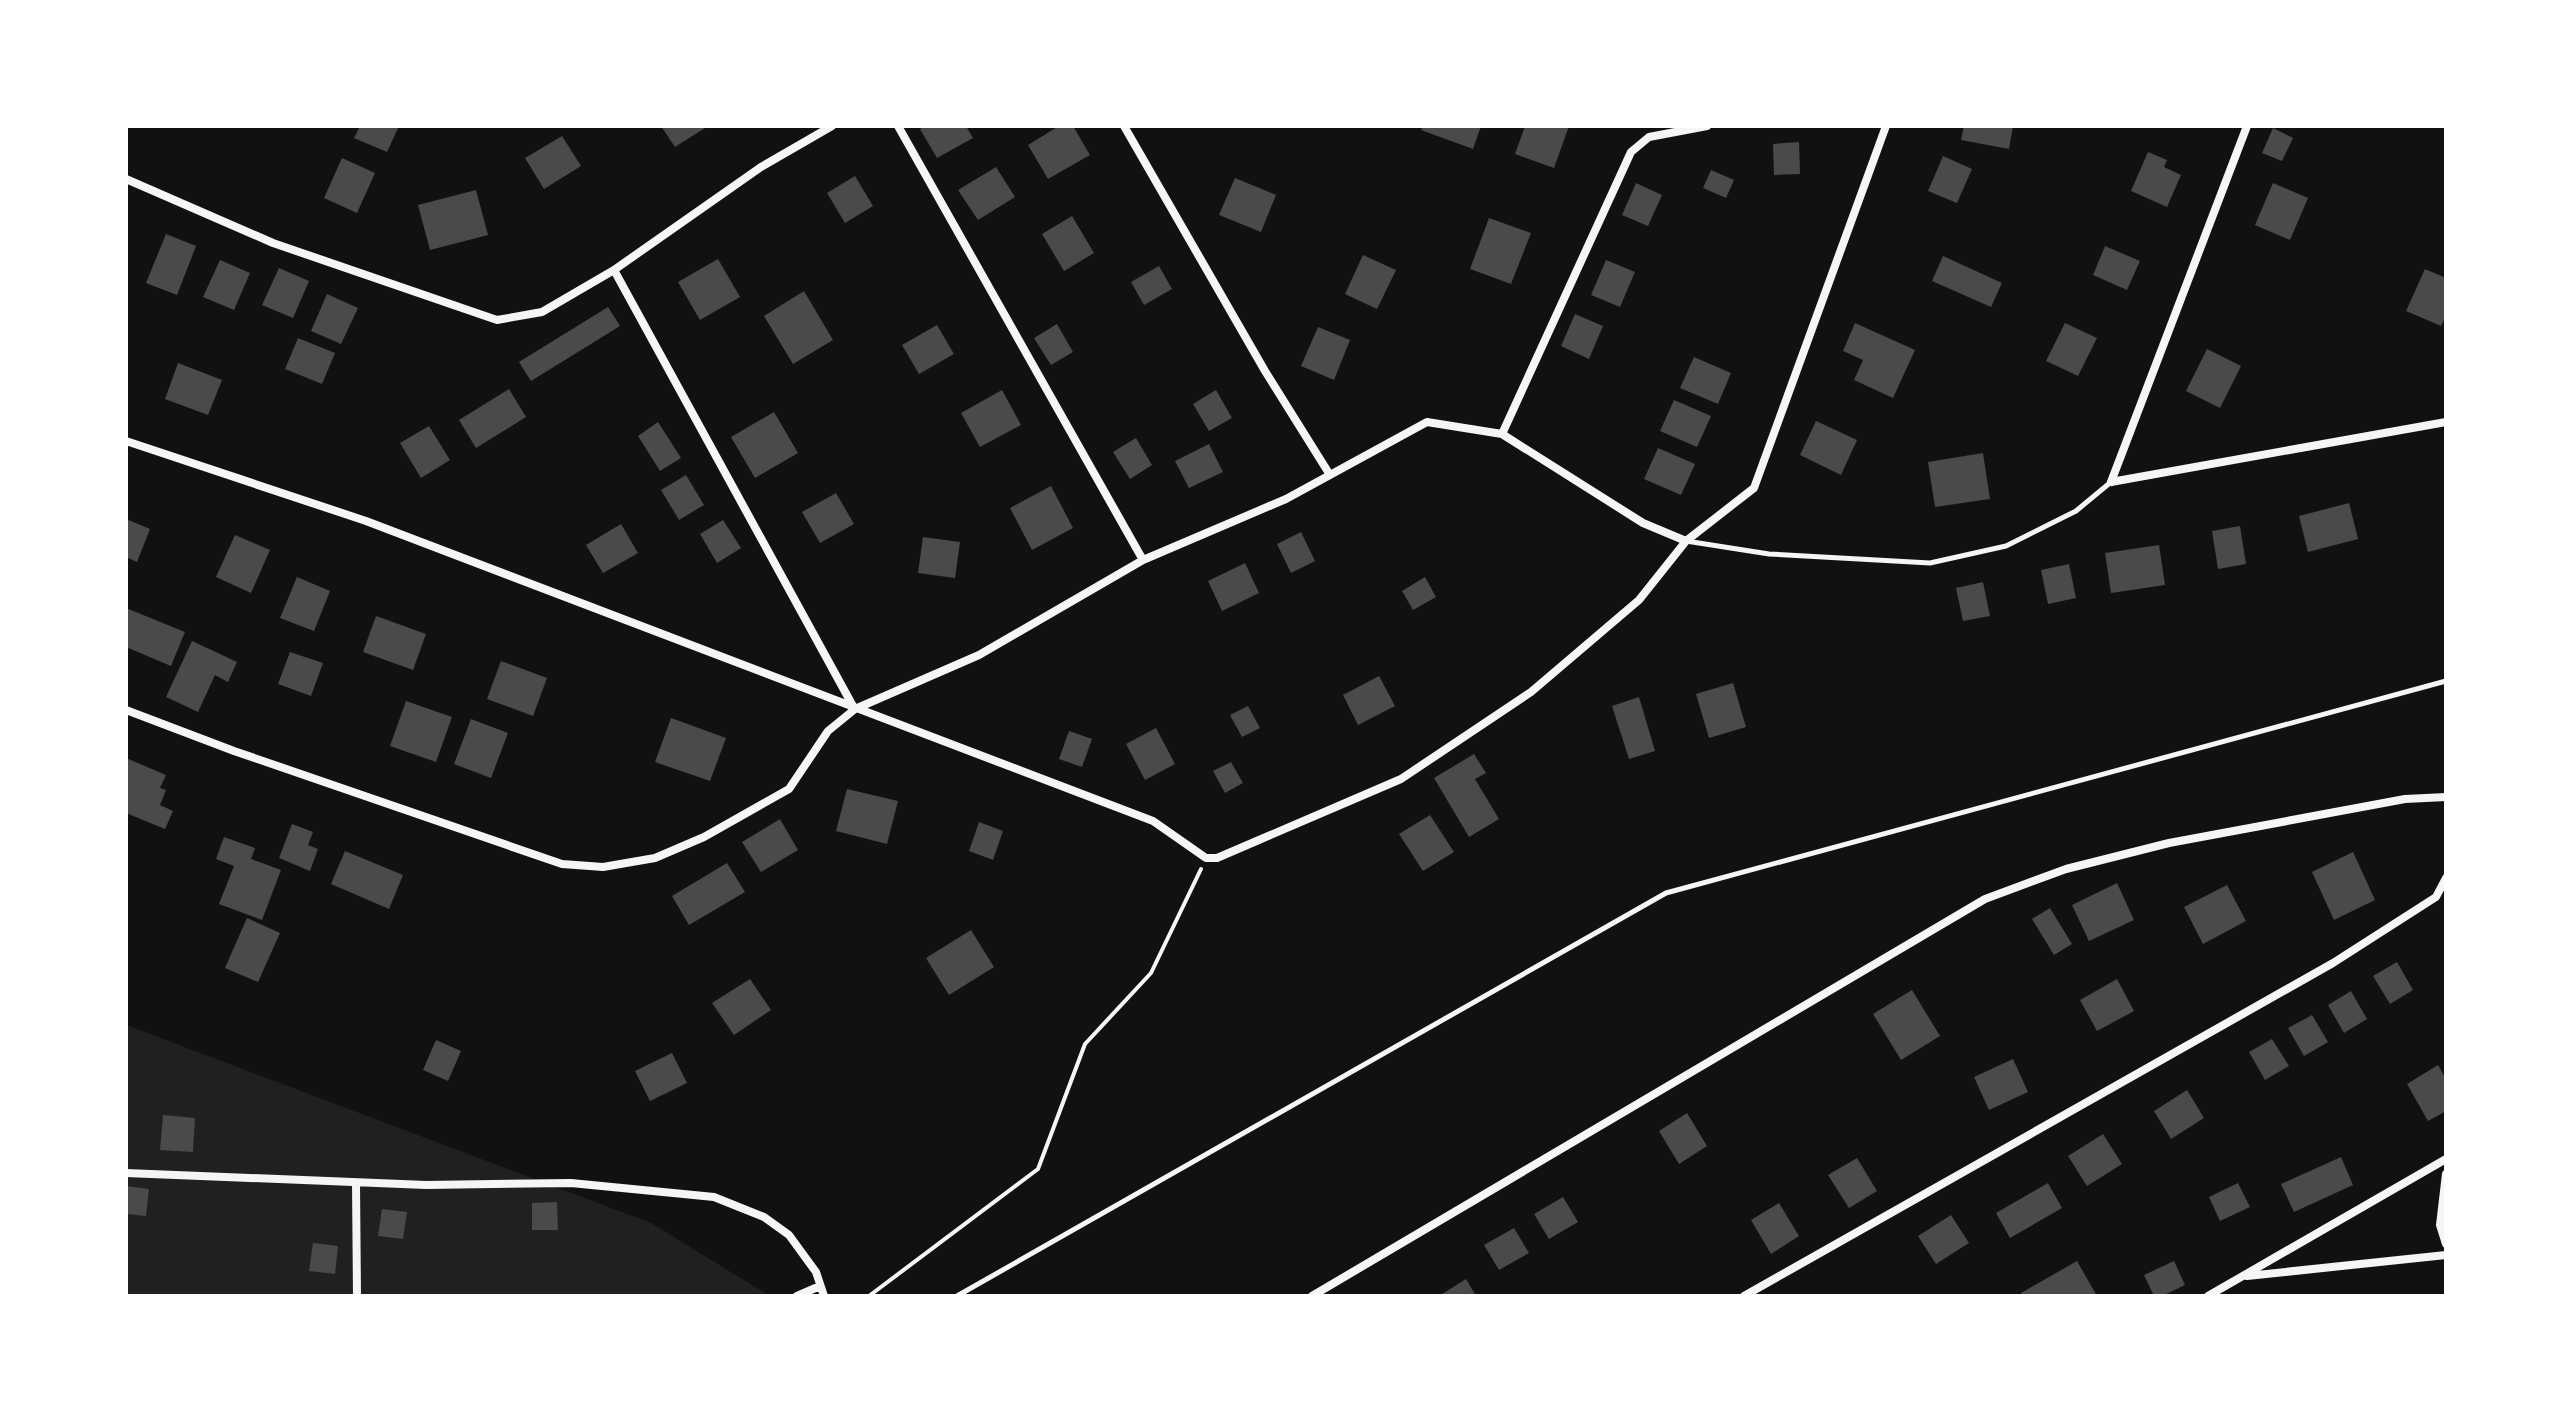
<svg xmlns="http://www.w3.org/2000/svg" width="2572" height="1422" font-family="Roboto,sans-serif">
	<rect width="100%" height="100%" fill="#111"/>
	<!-- green -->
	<path fill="#202020" d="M126,1025L651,1223L770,1296H126Z"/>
	<!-- building -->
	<path fill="#4a4a4a" d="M360,126H399L387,152L354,138Z
		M661,126H704L705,128L675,147Z
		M926,126H966L973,138L937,158L920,129Z
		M1059,126H1073L1090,155L1048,179L1028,145Z
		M1423,126H1481L1473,149L1421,130Z
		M1525,126H1569L1554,168L1515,154Z
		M1964,126H2013L2009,149L1961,140Z
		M2273,128L2293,138L2282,161L2262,153Z
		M562,136L581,166L544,189L525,158Z
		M1799,142L1800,174L1774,175L1773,144Z
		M2148,152L2167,160L2164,167L2181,175L2167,207L2131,191Z
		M1943,156L1972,169L1957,203L1928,191Z
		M342,158L375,173L357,213L324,198Z
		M996,167L1015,197L978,220L958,190Z
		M1711,170L1734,180L1726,198L1703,188Z
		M855,176L873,206L845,223L827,193Z
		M1235,178L1276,195L1261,232L1219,215Z
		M1636,183L1662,195L1648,226L1622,215Z
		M2273,183L2308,198L2290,240L2255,225Z
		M476,190L488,235L430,250L418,205Z
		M1072,216L1094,253L1064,271L1042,234Z
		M1489,218L1531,233L1511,284L1470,269Z
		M166,234L196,246L177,295L146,283Z
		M2105,246L2140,261L2127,290L2093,275Z
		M1363,255L1396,270L1377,309L1345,294Z
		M1943,256L2002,283L1991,307L1932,281Z
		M718,259L740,297L700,320L678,282Z
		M220,260L250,273L234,310L203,297Z
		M1606,260L1635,272L1620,307L1591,295Z
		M1159,266L1172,289L1144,305L1131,282Z
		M279,268L309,281L293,318L262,305Z
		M2425,269L2446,278V316L2441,326L2406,311Z
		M804,291L833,340L793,364L764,316Z
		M327,294L358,308L341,344L311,331Z
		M608,307L620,326L531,381L519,362Z
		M1575,314L1603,326L1589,359L1561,346Z
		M1855,323L1915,350L1893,398L1854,380L1863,360L1843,351Z
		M2065,323L2097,338L2078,376L2046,361Z
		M1057,324L1073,352L1051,365L1034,338Z
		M937,325L954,354L919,374L902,345Z
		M1318,327L1350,340L1334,380L1301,366Z
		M298,338L335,353L322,384L285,369Z
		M2207,349L2241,366L2220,408L2186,391Z
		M1694,357L1731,373L1718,404L1680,388Z
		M178,363L222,380L208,415L165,399Z
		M509,389L526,417L476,448L459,420Z
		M1002,390L1021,425L980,447L961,413Z
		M1216,390L1232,418L1209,431L1193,404Z
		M1674,400L1711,416L1697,447L1660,431Z
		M774,412L798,453L755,478L731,437Z
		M1816,421L1857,440L1841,475L1800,455Z
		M658,422L681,458L660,471L638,436Z
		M429,426L450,460L421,478L400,443Z
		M1136,438L1152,465L1130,479L1113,452Z
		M1209,444L1223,472L1189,488L1175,461Z
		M1658,448L1695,464L1681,495L1644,479Z
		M1983,453L1990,499L1935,507L1928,462Z
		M686,475L704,505L679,520L661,490Z
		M1051,486L1073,528L1032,550L1010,508Z
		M836,493L854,524L820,543L802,512Z
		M2349,503L2358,539L2308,552L2299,516Z
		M126,519L150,529L137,562L126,557Z
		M723,520L741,548L717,563L700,534Z
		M621,524L638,553L603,573L586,545Z
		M2240,526L2246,564L2218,569L2212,531Z
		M1301,532L1315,561L1291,573L1277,544Z
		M235,535L270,550L251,593L216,577Z
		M923,537L960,542L955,578L918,573Z
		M2159,545L2165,585L2111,593L2105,553Z
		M1245,563L1259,593L1222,611L1208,581Z
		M2069,564L2076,598L2048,604L2041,570Z
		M297,577L330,591L314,631L280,618Z
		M1425,577L1436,597L1413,610L1402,591Z
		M1983,582L1990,616L1963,621L1956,588Z
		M126,608L185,632L171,666L126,647Z
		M376,616L426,634L413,670L363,652Z
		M192,641L237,662L228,682L215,675L198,712L166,697Z
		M290,652L323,663L311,696L278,684Z
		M501,661L547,678L533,716L487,699Z
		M1379,676L1395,706L1358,725L1343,695Z
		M1733,683L1746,727L1709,738L1696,694Z
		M1639,697L1655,751L1629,759L1612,706Z
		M406,701L452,717L436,762L390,746Z
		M1248,706L1260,728L1242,737L1230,715Z
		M671,718L726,738L710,781L655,762Z
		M471,719L508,733L491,778L454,764Z
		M1156,728L1175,764L1145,780L1126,744Z
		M1069,731L1092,739L1082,767L1059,759Z
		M1474,754L1486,773L1475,779L1499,819L1469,837L1434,778Z
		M126,758L166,775L160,788L166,790L160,805L173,811L165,829L126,813Z
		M1231,762L1243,783L1225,793L1213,771Z
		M847,789L898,801L887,844L836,831Z
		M1430,815L1454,852L1423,871L1399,834Z
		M780,819L798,850L761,872L742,842Z
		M979,822L1003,831L993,860L969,851Z
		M292,824L313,832L308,845L318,849L310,871L279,858Z
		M224,837L255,848L251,859L281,870L262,920L219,904L234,866L216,859Z
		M345,851L403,875L389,909L331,884Z
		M2353,852L2375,900L2334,920L2312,872Z
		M727,863L745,892L689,925L672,896Z
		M2117,883L2134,920L2089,941L2072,905Z
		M2227,885L2246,921L2203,944L2184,907Z
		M2050,908L2072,944L2054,955L2032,919Z
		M247,918L280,933L258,982L225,968Z
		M971,930L994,967L949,995L926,958Z
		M2397,962L2413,990L2390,1004L2373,976Z
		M750,979L771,1010L734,1035L712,1003Z
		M2117,979L2134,1011L2097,1031L2080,1000Z
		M1912,990L1940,1036L1901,1060L1873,1014Z
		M2351,991L2367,1019L2344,1033L2328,1005Z
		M2312,1015L2328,1042L2304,1056L2288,1028Z
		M2272,1039L2289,1066L2265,1080L2249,1052Z
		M436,1040L461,1051L448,1081L423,1070Z
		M672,1053L687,1083L650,1101L635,1071Z
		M2013,1059L2028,1092L1989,1110L1974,1077Z
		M2438,1065L2446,1079V1111L2428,1121L2407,1084Z
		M2187,1090L2204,1118L2171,1139L2154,1111Z
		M1687,1113L1707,1146L1679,1164L1659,1131Z
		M163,1115L195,1118L193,1152L160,1150Z
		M2103,1134L2122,1164L2087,1186L2068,1156Z
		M2341,1157L2353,1185L2294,1212L2281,1184Z
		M1857,1158L1877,1191L1849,1208L1828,1175Z
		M2048,1183L2062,1208L2010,1238L1996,1213Z
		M2238,1183L2250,1207L2220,1221L2209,1197Z
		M126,1186L149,1189L146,1216L126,1214Z
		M1563,1197L1578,1222L1549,1239L1534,1214Z
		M557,1202L558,1230H532V1203Z
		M1779,1203L1799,1236L1771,1254L1751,1220Z
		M382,1209L407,1212L403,1239L378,1236Z
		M1951,1215L1969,1243L1936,1264L1918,1236Z
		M1514,1228L1529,1253L1499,1270L1484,1245Z
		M313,1243L338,1246L335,1274L309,1271Z
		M2077,1261L2097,1296H2022L2021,1293Z
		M2174,1261L2185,1285L2162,1296H2154L2144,1275Z
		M1466,1279L1476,1296H1439Z"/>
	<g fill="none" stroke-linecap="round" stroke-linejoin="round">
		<!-- path -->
		<path stroke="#f5f5f5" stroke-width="4" d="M869,1296L1038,1169L1085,1044L1151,973L1201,869"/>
		<!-- service -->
		<path stroke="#f5f5f5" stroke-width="5" d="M1686,541L1769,554L1930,563L2006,546L2076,511L2111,482
			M957,1296L1666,893L2446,681"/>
		<!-- minor -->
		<path stroke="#f5f5f5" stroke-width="8" d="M898,126L1143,560
			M1124,126L1265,371L1330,475
			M126,179L273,243L497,320L542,312L614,270L761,167L832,126
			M614,270L854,708
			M1502,434L1643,523L1686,541
			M126,441L366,521L1153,821L1206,858H1217L1401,779L1531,692L1639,600L1686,541L1754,488L1886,126
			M2111,482L2247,126
			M2111,482L2446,422
			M126,710L234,751L562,864L603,867L655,858L704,837L789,789L828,731L855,709L979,655L1143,560L1286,499L1427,422L1502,434L1631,152L1649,137L1707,126
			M126,1173L426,1185L571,1183L714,1197L764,1217L789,1235L816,1272L824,1296
			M2446,1174L2440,1225L2446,1244
			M356,1183L357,1296
			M2247,1276L2446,1255
			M797,1296L820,1286
			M1312,1296L1985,899L2066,869L2169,843L2405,799L2446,797
			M1744,1296L2333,963L2436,897L2446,878
			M2208,1296L2446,1159"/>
	</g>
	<!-- border -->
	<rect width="2572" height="1422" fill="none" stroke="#ffffff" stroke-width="256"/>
</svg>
